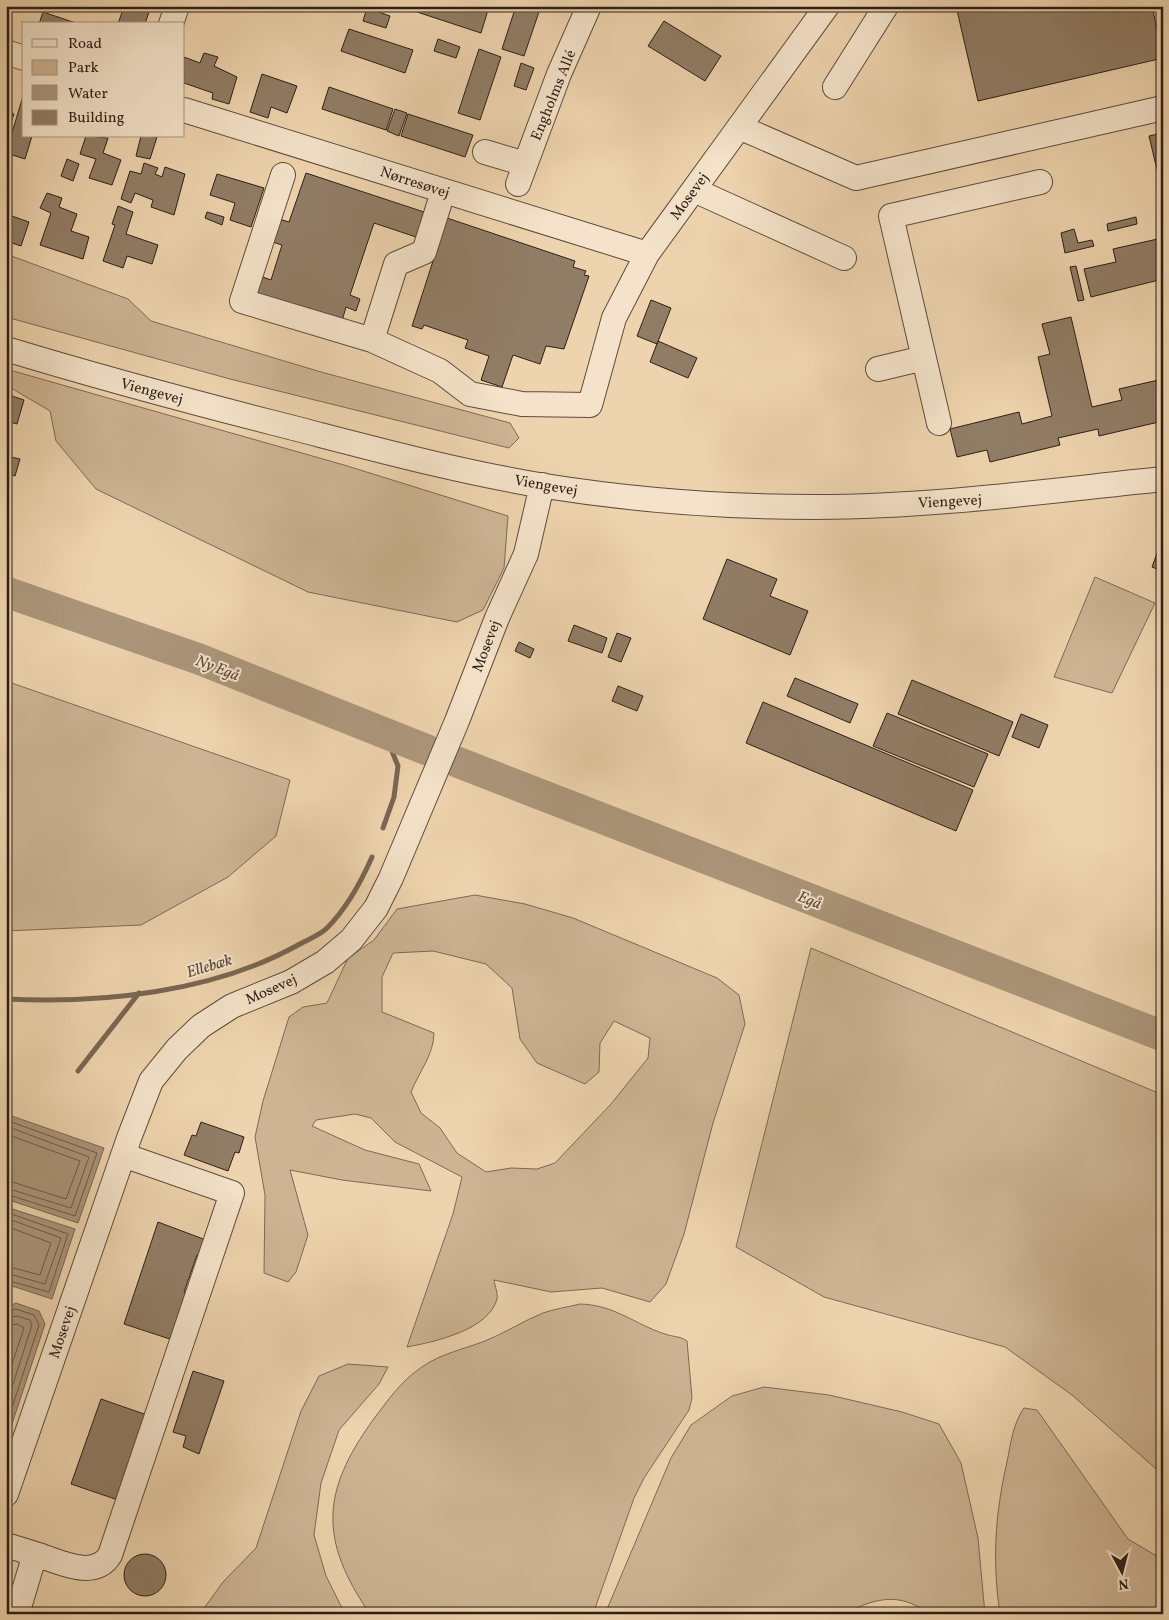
<svg xmlns="http://www.w3.org/2000/svg" width="1169" height="1620" font-family="Vollkorn,serif">
	<rect width="100%" height="100%" fill="#eed4ae"/>
	<filter id="stains"><feTurbulence type="fractalNoise" baseFrequency=".004" numOctaves="4"/><feColorMatrix values="0 0 0 0 .2 0 0 0 0 .09 0 0 0 0 .02 0 0 0 .5 -.17"/></filter>
	<radialGradient id="worn" r=".72"><stop offset=".6" stop-color="#630" stop-opacity="0"/><stop offset="1" stop-color="#630" stop-opacity=".3"/></radialGradient>
	<!-- green -->
	<path fill="#cdb594" stroke="#7d6a56" fill-rule="evenodd" d="M6,254L128,299L151,321L321,372L510,423L519,438L509,448L230,379L6,317Z
		M6,369L344,465L508,516L504,568L483,610L457,622L308,592L96,489L56,441L50,411L6,385Z
		M1095,577L1155,603L1112,693L1054,677Z
		M6,681L290,780L276,836L228,877L141,925L6,931Z
		M475,895L525,904L573,918L717,978L739,995L745,1024L713,1123L684,1234L666,1284L650,1302L602,1288L551,1292L494,1280C495,1286 498,1294 497,1299C489,1330 434,1342 407,1347L453,1214L462,1177L395,1142L371,1118L355,1114L316,1120L312,1126L365,1150L419,1164L431,1191L342,1180L290,1170L308,1235L296,1272L288,1282L264,1273L265,1195L255,1137L263,1101L289,1017L303,1007L327,1003L348,958L374,940L397,909ZM433,951L486,964L512,988L520,1039L537,1063L585,1084L599,1072L600,1043L614,1021L650,1038L648,1058L611,1104L555,1163L537,1169L511,1168L486,1172L457,1153L440,1128L421,1113L411,1092C419,1072 434,1054 434,1033L382,1012V977L393,953Z
		M811,948L1163,1095V1475L1072,1395L1005,1347L824,1297L736,1247Z
		M580,1304C615,1305 634,1324 665,1334C673,1337 680,1336 687,1341L692,1398L689,1410L644,1478L634,1498L593,1614H370C319,1540 321,1492 373,1420C388,1400 401,1381 422,1367C440,1354 464,1349 485,1341C505,1333 523,1321 543,1313C554,1309 568,1307 580,1304Z
		M348,1364L388,1367L379,1384L339,1430L321,1483L314,1535L326,1576L345,1614H200L223,1582L256,1548L301,1411L319,1376Z
		M764,1387L829,1395L902,1412L939,1424L961,1463L978,1538L985,1614H923L922,1609C895,1592 871,1600 844,1614H605L671,1458L691,1425L732,1396Z
		M1024,1408L1037,1410L1128,1539L1155,1555H1163V1614H1000C992,1560 995,1515 1007,1462C1011,1442 1013,1424 1024,1408Z"/>
	<!-- water -->
	<path fill="#ac967b" stroke="#796653" d="M6,1114L104,1148L78,1223L6,1199Z
		M6,1207L75,1229L52,1299L6,1284Z
		M16,1303L39,1311L45,1324L6,1442V1308Z"/>
	<g fill="none" stroke-linecap="round" stroke-linejoin="round">
		<!-- shore -->
		<path stroke="#6c5a49" stroke-width="1" d="M6,1120L97,1153L75,1216L6,1194
			M6,1126L89,1157L71,1208L6,1188
			M6,1134L80,1161L66,1199L6,1180
			M6,1212L68,1234L49,1292L6,1280
			M6,1218L61,1238L45,1284L6,1273
			M6,1226L51,1243L40,1275L6,1266
			M6,1312L16,1309L34,1315L39,1325L6,1426
			M6,1318L17,1316L30,1320L32,1325L6,1406
			M6,1326L17,1324L24,1328L6,1382"/>
		<!-- stream -->
		<path stroke="#796653" stroke-width="5" d="M383,828L394,797L398,766L385,734
			M6,999C101,1004 214,992 298,945C307,940 320,935 327,928C347,908 361,882 372,857
			M78,1071L139,993"/>
		<!-- river -->
		<path stroke="#ac967b" stroke-width="31" d="M6,592L199,659L427,750
			M457,762L1163,1036"/>
	</g>
	<!-- building -->
	<path fill="#917d66" stroke="#2d1f17" d="M124,6H132L149,12L145,24H118Z
		M374,6H392L390,12Z
		M419,6H476L488,10L481,33L417,12Z
		M516,6H541L524,56L502,49Z
		M956,6H1152L1163,58L978,101Z
		M367,8L390,16L386,28L363,21Z
		M43,12L76,23L39,24Z
		M664,21L721,56L705,81L648,46Z
		M349,29L413,50L405,73L341,51Z
		M438,39L460,47L456,58L434,51Z
		M479,49L501,57L480,120L458,113Z
		M204,53L218,57L214,66L237,77L229,104L212,99L213,93L184,83V57L200,63Z
		M521,63L534,68L526,90L514,86Z
		M262,74L297,86L287,113L271,107L268,118L250,112Z
		M329,87L393,109L386,130L322,109Z
		M23,96L24,136H32L25,159L6,153Z
		M395,109L407,113L399,136L387,131Z
		M6,111L14,114L6,137Z
		M408,114L473,135L465,157L401,136Z
		M1163,133V195L1149,136Z
		M86,136L108,138L103,153L121,160L112,185L89,178L96,159L80,154Z
		M141,136L157,137L150,159L136,156Z
		M67,159L79,164L73,181L61,176Z
		M144,163L158,168L155,174L162,177L165,167L185,174L174,215L151,207L153,200L135,193L131,203L121,199L130,171L141,174Z
		M306,173L430,214L422,239L374,223L350,295L360,299L356,311L346,307L342,321L252,291L257,275L271,280L282,245L269,241L276,218L289,222Z
		M217,174L264,188L251,227L230,220L235,203L210,195Z
		M47,193L62,198L59,207L77,214L71,231L89,237L83,259L40,245L51,213L40,208Z
		M118,206L133,212L126,234L158,245L152,264L127,256L123,268L103,261L115,225L112,224Z
		M207,212L224,217L222,225L205,218Z
		M6,214L29,222L21,246L6,241Z
		M1136,217L1137,224L1108,231L1107,224Z
		M447,218L575,261L573,267L586,271L584,275L589,276L564,349L546,346L540,364L513,355L502,387L481,380L489,356L465,348L468,340L424,325L422,329L412,326Z
		M1074,229L1078,243L1092,240L1094,246L1065,253L1061,233Z
		M1160,229H1163V279L1091,297L1084,269L1116,262L1113,249L1162,238Z
		M1076,266L1084,300L1078,301L1070,267Z
		M651,300L671,308L657,344L637,336Z
		M1071,317L1092,407L1122,400L1119,389L1163,379V421L1099,436L1098,429L1058,438L1060,445L990,462L987,450L957,457L950,429L1019,412L1022,424L1052,416L1038,357L1050,354L1042,324Z
		M658,341L697,358L688,378L650,362Z
		M6,394L24,400L17,424L6,421Z
		M6,456L20,459L15,476L6,473Z
		M1159,548L1163,549L1162,571L1152,567Z
		M727,559L777,579L770,596L808,611L790,655L703,619Z
		M574,625L607,638L602,653L568,641Z
		M617,633L631,638L621,662L608,657Z
		M519,642L534,649L530,658L515,651Z
		M795,678L858,704L850,723L787,696Z
		M912,680L1013,722L999,756L898,714Z
		M618,686L643,696L637,711L612,701Z
		M763,702L973,790L956,831L746,743Z
		M887,713L988,754L974,787L873,746Z
		M1021,714L1048,725L1039,748L1012,737Z
		M201,1122L244,1137L239,1153L235,1152L228,1171L184,1155L192,1135L196,1136Z
		M158,1222L206,1240L201,1256L197,1255L184,1292L188,1294L173,1340L124,1324Z
		M193,1371L224,1381L199,1454L183,1447L186,1436L173,1432Z
		M101,1399L147,1415L118,1500L71,1484Z
		M124 1575a21 21 0 1 1 42 0a21 21 0 1 1-42 0Z"/>
	<g fill="none" stroke-linecap="round" stroke-linejoin="round">
		<!-- minor casing -->
		<g stroke="#5d4c3d" stroke-width="26">
			<path id="minor" d="M171,24L177,6
				M6,52L24,58
				M835,87L886,6
				M184,110L647,254
				M739,127L856,178L1163,108
				M485,152L525,164
				M283,175L242,301L372,340L440,371L470,394L522,404L590,405L614,318L647,254L827,6
				M518,184L559,74L589,6
				M694,190L844,258
				M372,340L396,264L424,252L443,192
				M6,349C95,376 184,400 274,423C364,446 453,471 545,486C633,500 726,507 815,507C932,507 1047,491 1163,479
				M878,369L924,358
				M939,423L891,216L1040,182
				M6,1494L129,1138L151,1081L177,1049L201,1026L232,1006L291,982L325,962L351,940L376,908L391,878L457,721L497,618L526,554L542,485
				M6,1545L35,1554L17,1614
				M35,1554C58,1561 94,1581 110,1555L232,1193L123,1155"/>
		</g>
		<!-- minor -->
		<use href="#minor" stroke="#f4e3ca" stroke-width="24"/>
	</g>
	<g text-anchor="middle" stroke-width="4" stroke-linejoin="round" paint-order="stroke">
		<!-- street labels -->
		<g font-size="15" fill="#2d1f17" stroke="#f4e3ca">
			<text transform="translate(553 95) rotate(-68)" y="5">Engholms Allé</text>
			<text transform="translate(415 182) rotate(18)" y="5">Nørresøvej</text>
			<text transform="translate(689 196) rotate(-54)" y="5">Mosevej</text>
			<text transform="translate(152 391) rotate(15)" y="5">Viengevej</text>
			<text transform="translate(546 485) rotate(10)" y="5">Viengevej</text>
			<text transform="translate(950 501) rotate(-3)" y="5">Viengevej</text>
			<text transform="translate(486 646) rotate(-69)" y="5">Mosevej</text>
			<text transform="translate(271 989) rotate(-24)" y="5">Mosevej</text>
			<text transform="translate(62 1332) rotate(-71)" y="5">Mosevej</text>
		</g>
		<!-- water labels -->
		<g font-size="16" font-style="italic" fill="#59493a" stroke="#f4e3ca">
			<text transform="translate(218 667) rotate(21)" y="6">Ny Egå</text>
			<text transform="translate(810 899) rotate(21)" y="6">Egå</text>
			<text transform="translate(209 965) rotate(-17)" y="6">Ellebæk</text>
		</g>
	</g>
	<!-- margin -->
	<rect width="1169" height="1620" fill="none" stroke="#eed4ae" stroke-width="25"/>
	<rect x="8" y="8" width="1154" height="1605" fill="none" stroke="#2d1f17" stroke-width="2.5"/>
	<rect x="12" y="12" width="1144" height="1595" fill="none" stroke="#2d1f17"/>
	<!-- legend -->
	<rect x="22" y="22" width="162" height="115" fill="#f4e3ca" stroke="#a49582"/>
	<rect x="32" y="39" width="25" height="8" fill="#f4e3ca" stroke="#a49582"/>
	<text x="68" y="48" font-size="15" fill="#2d1f17">Road</text>
	<rect x="32" y="60" width="25" height="15" fill="#cdb594" stroke="#a49582"/>
	<text x="68" y="72" font-size="15" fill="#2d1f17">Park</text>
	<rect x="32" y="85" width="25" height="15" fill="#ac967b" stroke="#a49582"/>
	<text x="68" y="98" font-size="15" fill="#2d1f17">Water</text>
	<rect x="32" y="110" width="25" height="15" fill="#917d66" stroke="#a49582"/>
	<text x="68" y="122" font-size="15" fill="#2d1f17">Building</text>
	<!-- north arrow -->
	<g transform="translate(1122 1572) rotate(173)" stroke="#f4e3ca" stroke-width="4" paint-order="stroke">
	<path d="M0-4L9 19L0 12L-9 19Z" fill="#2d1f17"/>
	<text y="-8" font-size="14" font-weight="bold" text-anchor="middle" fill="#2d1f17">N</text>
	</g>
	<rect width="100%" height="100%" filter="url(#stains)"/>
	<rect width="100%" height="100%" fill="url(#worn)"/>
</svg>
